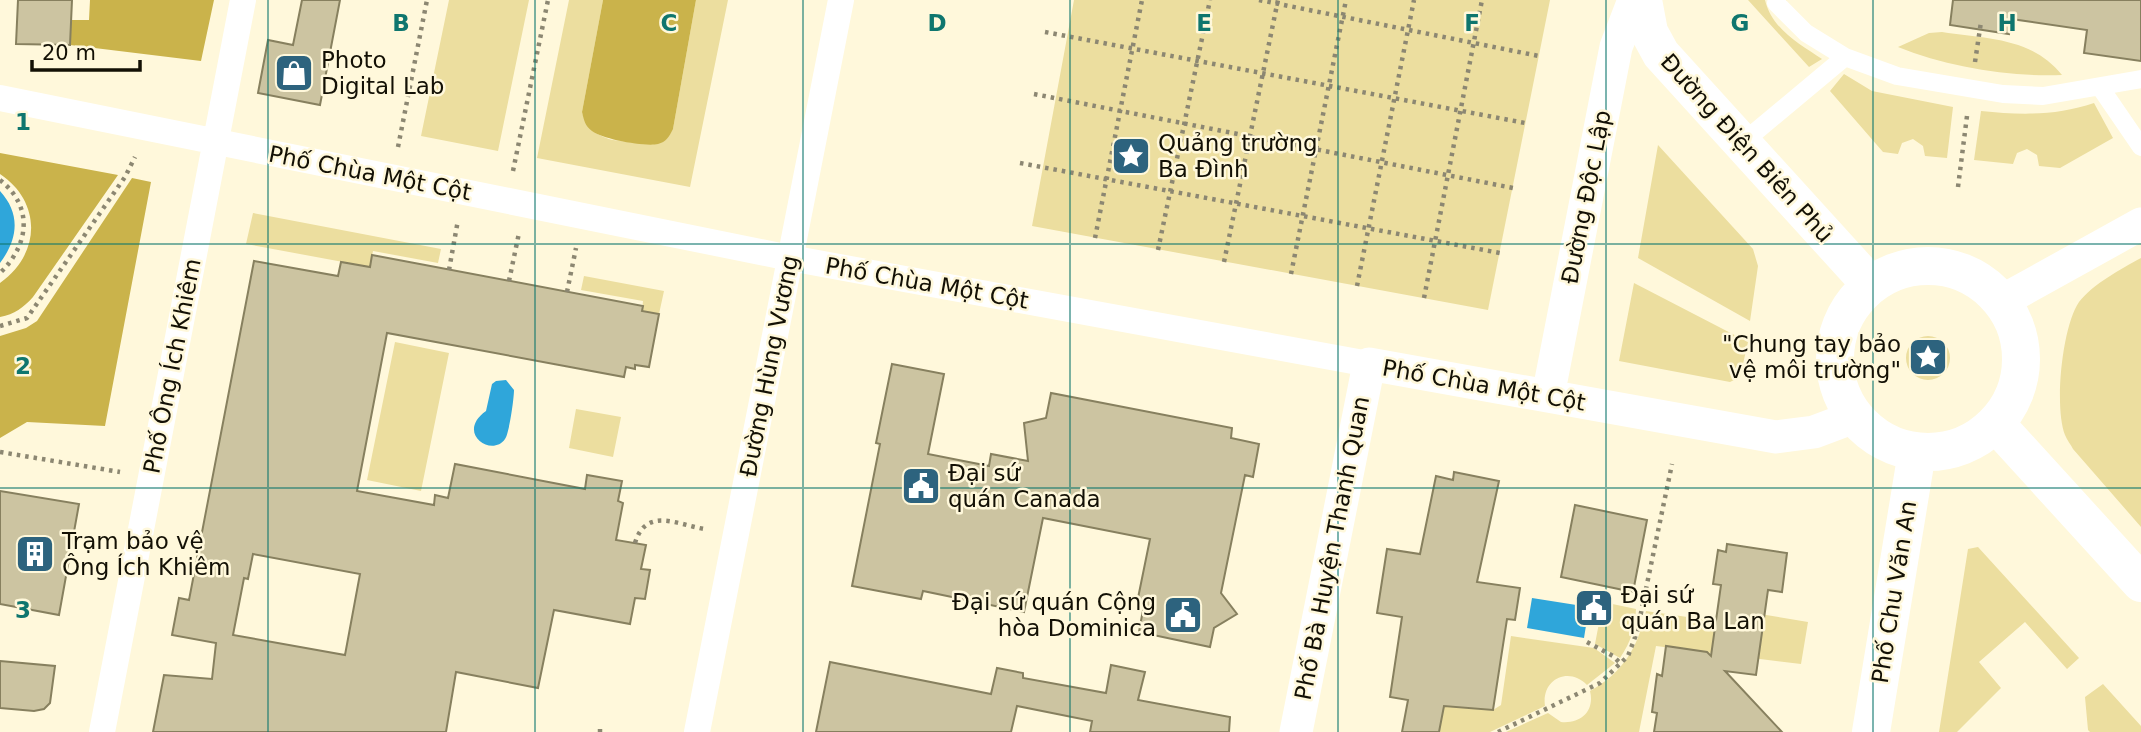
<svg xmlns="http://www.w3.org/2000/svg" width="2141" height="732" font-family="'DejaVu Sans',sans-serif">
	<rect width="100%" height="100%" fill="#fff8db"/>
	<!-- green -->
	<path fill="#ecde9f" d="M449,0H529L498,151L421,136Z
		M569,0H603L582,112C587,131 604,141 624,141C637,142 660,133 673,129L696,0H728L690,187L537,158Z
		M1074,0H1550L1488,310L1032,226Z
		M1748,0H1765C1772,29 1799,44 1822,59L1809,67Z
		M1942,32C1987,39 2031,37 2062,75C2008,77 1948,67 1898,47L1929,33Z
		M1844,74L1872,91L1953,107L1947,158L1925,156L1923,146L1913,139L1902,143L1898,154L1883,152L1830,91Z
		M2094,103L2113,138L2060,168L2039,166L2037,155L2027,149L2017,153L2013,164L1974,160L1981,111C2020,115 2056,116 2094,103Z
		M1658,145L1753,249L1758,266L1750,321L1638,258Z
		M253,213L441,249L438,263L373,251L370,267L246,244Z
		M2141,258V527L2073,449C2071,445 2067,440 2065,435C2054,407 2062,327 2079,302C2093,284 2121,269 2141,258Z
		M584,276L664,291L659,314L642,311L643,301L581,290Z
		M1634,283L1748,342L1740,377L1730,382L1619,361Z
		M1906 358a22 22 0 1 1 44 0a22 22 0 1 1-44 0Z
		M395,342L449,353L421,491L367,480Z
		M576,409L621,417L613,457L569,448Z
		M1978,547L2079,658L2067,669L2025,622L1979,662L2001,688L1957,732H1939L1968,549Z
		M1603,602L1636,609C1635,628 1631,642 1620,658L1595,644Z
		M1718,607L1808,622L1801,664L1656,646L1639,732H1506L1548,713L1561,722C1581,724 1595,711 1590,691C1623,673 1638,647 1646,611L1715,621Z
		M1511,636L1594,648L1615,663L1587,685C1569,666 1541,679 1545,706L1490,732H1439L1444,706L1493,710L1501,705Z
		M2103,684L2141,726V732H2090L2088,730L2085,697Z"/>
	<!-- forest -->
	<path fill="#cab34b" d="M90,0H214L201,61L70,45L71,20H89Z
		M603,0H696L673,129C669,137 666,142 658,144C645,147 602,139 592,131C585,126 584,120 582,112Z
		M0,153L118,175L33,297C23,308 15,314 0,317V283C41,254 42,202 0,174Z
		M132,178L151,182L105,426L27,422L0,438V336L26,328L37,321Z"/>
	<!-- water -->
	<path fill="#2fa6da" d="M0,191C21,214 18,239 0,263Z
		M506,380L514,390C514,399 509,434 505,439C492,458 455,433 486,411L492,384L496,381Z
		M1532,598L1589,607L1584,638L1527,628Z"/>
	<!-- building -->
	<path fill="#ccc4a1" stroke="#87805f" stroke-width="2" fill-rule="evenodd" d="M18,0H72L70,45L16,44Z
		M302,0H340L320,105L258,93L268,40L293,45Z
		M1953,0H2141V61L2084,53L2087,30L2011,19L2009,34L1950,25Z
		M372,255L643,306L642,311L659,314L649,367L635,365V369L626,367L624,377L387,333L357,491L434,505L435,495L448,498L455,464L585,489L587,475L622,481L618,501L623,503L616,540L646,545L641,569L650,570L645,599L635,598L630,624L554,610L538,688L456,672L446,732H153L164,675L212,679L216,643L172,635L179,598L189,600L254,261L338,276L341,262L370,267ZM253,554L360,574L345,655L233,635L244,578L248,579Z
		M892,364L944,374L928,454L989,466L991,454L1028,461L1024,423L1046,418L1051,393L1232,428L1231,438L1259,444L1253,477L1245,475L1221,593L1237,614L1214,628L1210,647L1139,632L1144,604L1137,603L1150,539L1043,518L1024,612L923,591L921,599L852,586L880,444L876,443Z
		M1454,472L1499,481L1477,582L1520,588L1515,620L1507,619L1493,710L1444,706L1439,732H1402L1408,700L1390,697L1402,617L1377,613L1387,549L1420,554L1436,476L1453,480Z
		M0,491L79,504L59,615L0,604Z
		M1575,505L1647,520L1633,592L1561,577Z
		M1727,544L1787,553L1782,592L1768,590L1756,675L1725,671L1782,732H1654L1657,713L1652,712L1657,674L1662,676L1666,646L1707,652L1711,656L1721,585L1713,584L1718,550L1726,552Z
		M0,661L55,666L50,703L44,709L34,711L0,708Z
		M830,662L991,694L997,668L1023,673V678L1106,693L1111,665L1145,672L1138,700L1230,717L1229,732H1090L1092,721L1017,706L1011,732H816Z"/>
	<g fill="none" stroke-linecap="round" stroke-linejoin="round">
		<!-- path -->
		<path stroke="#8c8772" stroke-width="4.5" stroke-dasharray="3.5 5" stroke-linecap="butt" d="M1259,0L1539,56
			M1045,32L1525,123
			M1975,62L1981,22
			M1034,94L1513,188
			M398,147L427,0
			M1020,163L1500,253
			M513,171L548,0
			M0,180C34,207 29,245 0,273
			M1958,187L1967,116
			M1095,238L1142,0
			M1158,250L1210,0
			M1224,262L1278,0
			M449,270L458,220
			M1291,274L1346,0
			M509,281L519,233
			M1357,286L1414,0
			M567,292L576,248
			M1424,298L1482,0
			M0,326L27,318L125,177L135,157
			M0,452L120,472
			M635,543C646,507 676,524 704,529
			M1587,642L1613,656L1620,663
			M600,732V729
			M1498,732L1600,683L1628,656L1637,632L1672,464"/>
		<!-- service -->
		<path stroke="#fff" stroke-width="18" d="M1777,0L1776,3L1806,33L1845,57L1897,76L2003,94L2043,96L2141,79
			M2100,87L2141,147
			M1742,143L1845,57"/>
		<!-- pedestrian -->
		<path stroke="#fff" stroke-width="26" d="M0,98L790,258L1369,364
			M102,732L243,0
			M697,732L841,0"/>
		<!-- minor -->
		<path stroke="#fff" stroke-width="33" d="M2002,301L2141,224
			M1548,396L1616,47L1634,0
			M1296,732L1369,364L1776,437L1814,432L1854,417"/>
		<!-- secondary -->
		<path stroke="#fff" stroke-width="38" d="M1643,0L1649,32L1661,54L1871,285
			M1835 359a93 93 0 1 1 186 0a93 93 0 1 1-186 0Z
			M1996,424L2141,583
			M1871,732L1917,452"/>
	</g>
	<!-- grid -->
	<path fill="none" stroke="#0f766e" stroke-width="2" stroke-opacity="0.55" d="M268,0V732M535,0V732M803,0V732M1070,0V732M1338,0V732M1606,0V732M1873,0V732M0,244H2141M0,488H2141"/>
	<!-- icons -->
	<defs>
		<g id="shop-square" transform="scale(2.0125)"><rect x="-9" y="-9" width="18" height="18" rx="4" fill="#2d637e" stroke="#fff8db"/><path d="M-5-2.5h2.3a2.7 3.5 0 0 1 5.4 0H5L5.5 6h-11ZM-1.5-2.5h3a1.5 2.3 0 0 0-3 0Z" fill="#fff"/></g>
		<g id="sight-square" transform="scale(2.0125)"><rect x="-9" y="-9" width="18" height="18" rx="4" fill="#2d637e" stroke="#fff8db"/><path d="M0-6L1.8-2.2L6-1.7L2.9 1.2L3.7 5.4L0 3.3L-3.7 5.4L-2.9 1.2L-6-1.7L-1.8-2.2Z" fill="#fff"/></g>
		<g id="civic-square" transform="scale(2.0125)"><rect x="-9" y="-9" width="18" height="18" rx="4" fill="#2d637e" stroke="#fff8db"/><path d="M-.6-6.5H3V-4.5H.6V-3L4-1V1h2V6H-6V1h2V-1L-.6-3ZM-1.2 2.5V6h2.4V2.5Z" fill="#fff"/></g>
		<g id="building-square" transform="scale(2.0125)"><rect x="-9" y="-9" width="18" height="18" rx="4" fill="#2d637e" stroke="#fff8db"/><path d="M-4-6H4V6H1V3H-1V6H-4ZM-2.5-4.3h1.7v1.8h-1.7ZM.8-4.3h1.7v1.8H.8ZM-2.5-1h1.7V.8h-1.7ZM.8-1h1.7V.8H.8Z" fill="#fff"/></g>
	</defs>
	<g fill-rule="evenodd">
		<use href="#shop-square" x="294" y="73"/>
		<use href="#sight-square" x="1131" y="156"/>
		<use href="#sight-square" x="1928" y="357"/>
		<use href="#civic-square" x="921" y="486"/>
		<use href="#building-square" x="35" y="554"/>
		<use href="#civic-square" x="1594" y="608"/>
		<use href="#civic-square" x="1183" y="615"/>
	</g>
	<g text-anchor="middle" stroke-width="5" stroke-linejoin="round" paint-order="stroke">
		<!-- poi labels -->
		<g font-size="23" fill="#131005" stroke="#fff8db" text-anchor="start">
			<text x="321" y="68">Photo<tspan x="321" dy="26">Digital Lab</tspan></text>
			<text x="1158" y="151">Quảng trường<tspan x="1158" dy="26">Ba Đình</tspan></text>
			<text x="1901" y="352" text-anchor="end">"Chung tay bảo<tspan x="1901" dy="26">vệ môi trường"</tspan></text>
			<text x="948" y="481">Đại sứ<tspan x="948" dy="26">quán Canada</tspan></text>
			<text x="62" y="549">Trạm bảo vệ<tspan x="62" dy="26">Ông Ích Khiêm</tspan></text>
			<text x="1621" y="603">Đại sứ<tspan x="1621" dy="26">quán Ba Lan</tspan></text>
			<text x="1156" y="610" text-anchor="end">Đại sứ quán Cộng<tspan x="1156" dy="26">hòa Dominica</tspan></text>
		</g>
		<!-- street labels -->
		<g font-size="23" fill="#131005" stroke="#fff8db">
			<text transform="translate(1747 148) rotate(48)" y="8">Đường Điện Biên Phủ</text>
			<text transform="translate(370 173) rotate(11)" y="8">Phố Chùa Một Cột</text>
			<text transform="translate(1586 197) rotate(-79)" y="8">Đường Độc Lập</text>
			<text transform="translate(927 283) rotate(10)" y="8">Phố Chùa Một Cột</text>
			<text transform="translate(172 366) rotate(-79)" y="8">Phố Ông Ích Khiêm</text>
			<text transform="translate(769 366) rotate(-79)" y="8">Đường Hùng Vương</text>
			<text transform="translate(1484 385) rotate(10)" y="8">Phố Chùa Một Cột</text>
			<text transform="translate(1332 548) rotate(-79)" y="8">Phố Bà Huyện Thanh Quan</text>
			<text transform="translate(1894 592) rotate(-81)" y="8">Phố Chu Văn An</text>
		</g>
	</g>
	<g font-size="23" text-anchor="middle" font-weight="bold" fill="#0f766e" stroke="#fff8db" stroke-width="5" stroke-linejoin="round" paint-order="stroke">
		<text x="401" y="31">B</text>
		<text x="669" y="31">C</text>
		<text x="937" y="31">D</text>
		<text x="1204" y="31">E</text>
		<text x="1472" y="31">F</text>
		<text x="1740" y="31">G</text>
		<text x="2007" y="31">H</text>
		<text x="23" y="130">1</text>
		<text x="23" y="374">2</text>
		<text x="23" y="618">3</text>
	</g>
	<!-- scale -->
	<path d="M32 60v10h108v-10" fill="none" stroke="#131005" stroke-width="3.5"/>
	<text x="42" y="60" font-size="21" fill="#131005" stroke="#fff8db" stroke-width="5" paint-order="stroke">20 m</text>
</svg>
